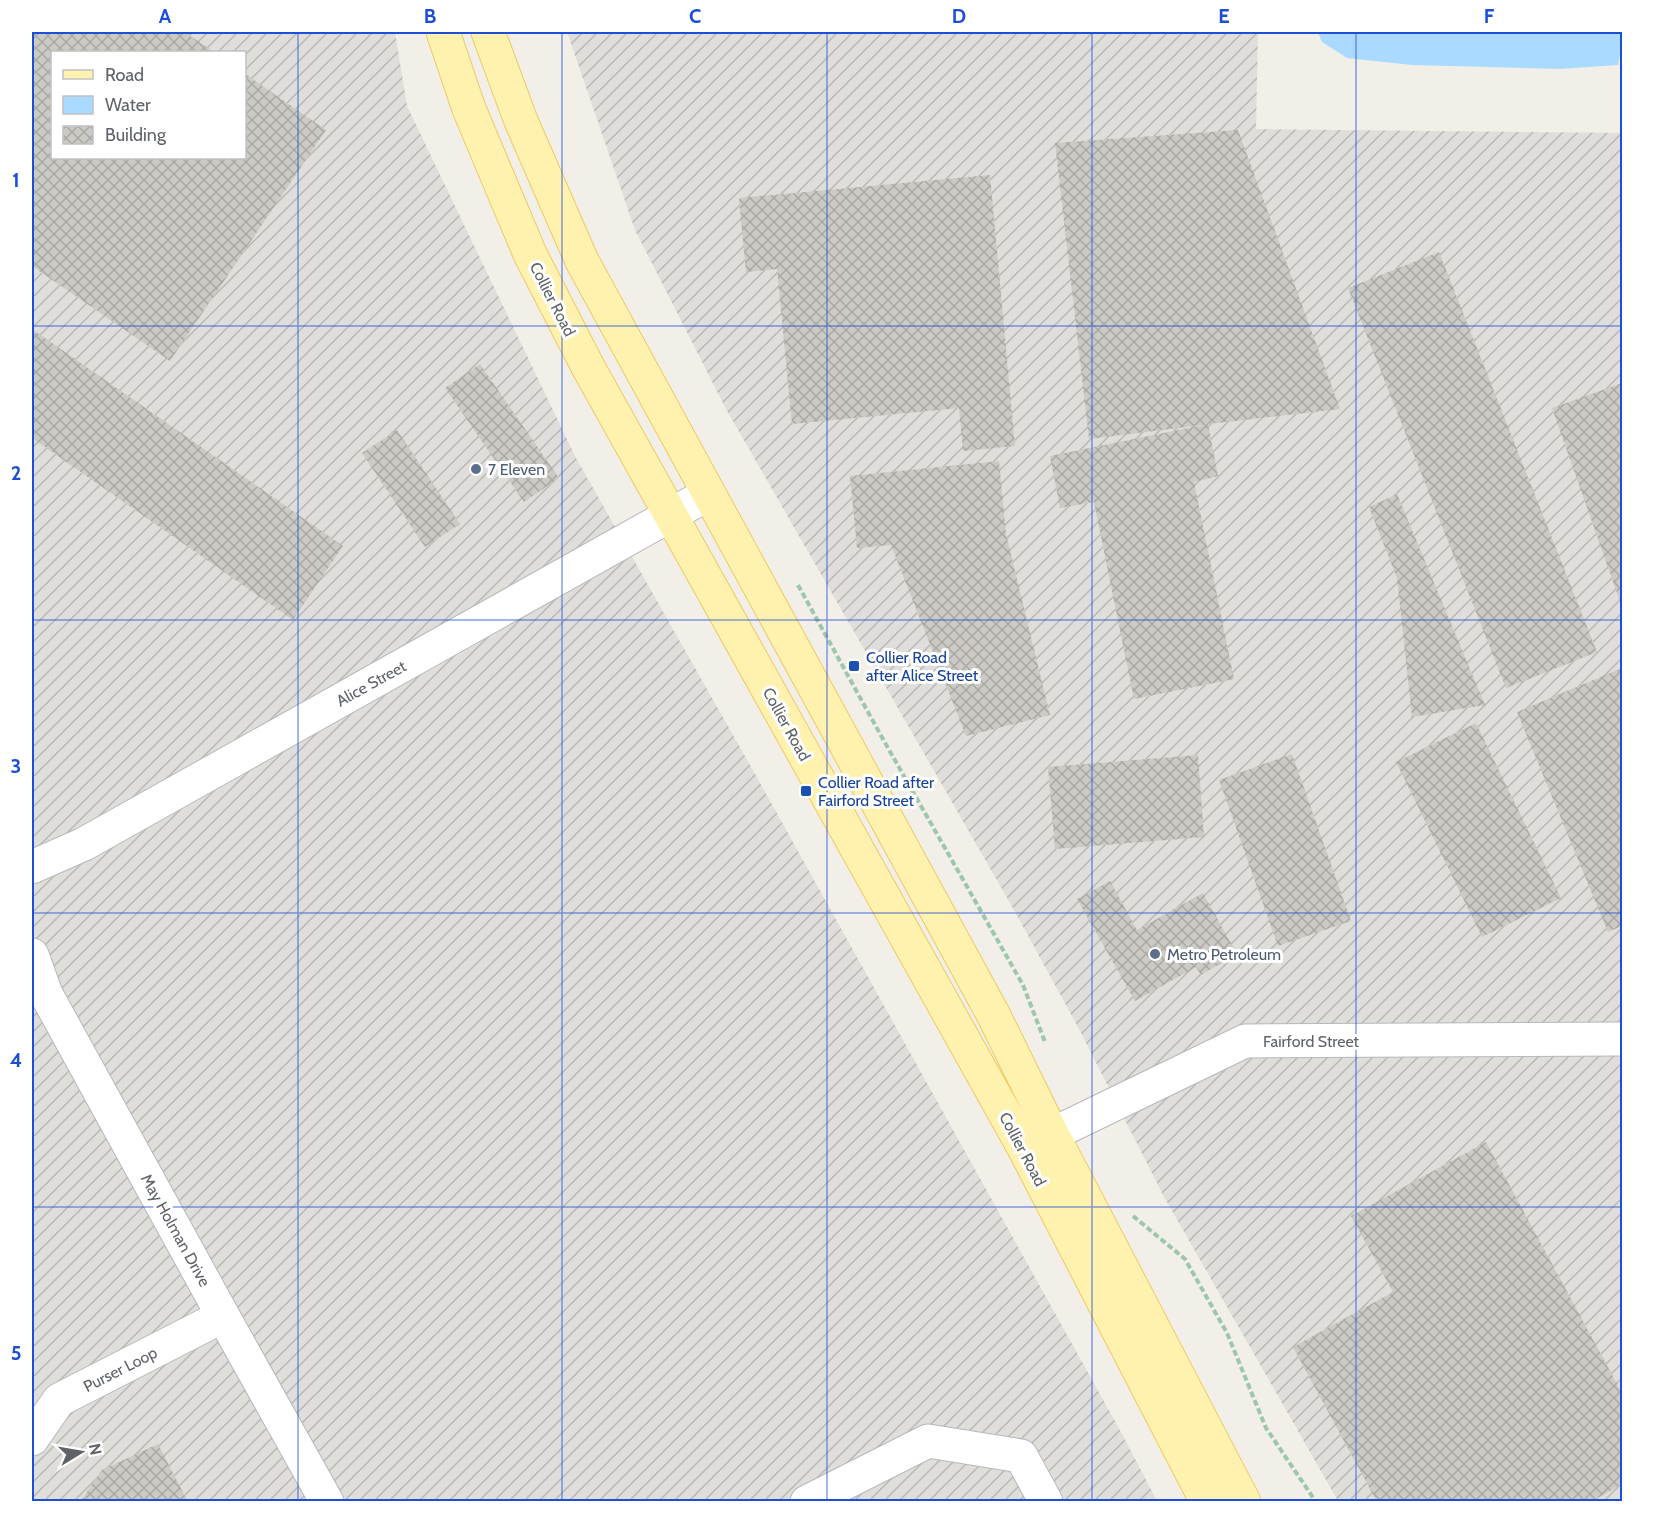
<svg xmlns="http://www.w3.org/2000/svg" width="1654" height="1533" font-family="Cabin,sans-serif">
	<defs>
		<pattern id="industrial-furrows" width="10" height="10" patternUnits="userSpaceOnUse" patternTransform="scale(1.5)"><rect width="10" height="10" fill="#e0deda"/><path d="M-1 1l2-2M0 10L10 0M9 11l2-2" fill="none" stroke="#b9b8b5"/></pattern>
		<pattern id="building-cross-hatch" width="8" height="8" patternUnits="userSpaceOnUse" patternTransform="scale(1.5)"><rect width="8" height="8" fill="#cccac5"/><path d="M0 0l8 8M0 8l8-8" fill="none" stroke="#a9a8a4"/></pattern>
	</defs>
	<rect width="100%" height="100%" fill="#f1efe8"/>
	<!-- industrial -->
	<path fill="url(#industrial-furrows)" fill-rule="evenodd" d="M32,32H395L407,106L576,458L754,772L1121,1432L1157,1501H32ZM52,52H244V158H52Z
		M567,32H1258L1256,129L1622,133V1501H1338L1163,1195L1079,1029L1014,910L726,409L635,230Z"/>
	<!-- water -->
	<path fill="#aadaff" d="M1318,32H1622V44L1618,65L1559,69L1412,65L1347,58L1322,42Z"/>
	<!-- building -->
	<path fill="url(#building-cross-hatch)" d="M32,32H191L189,35L214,52H52V158H244V73L326,130L170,361L32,266Z
		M1238,130L1340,409L1208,424L1218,476L1194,482L1234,679L1134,699L1094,502L1060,508L1050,456L1203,425L1089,439L1055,143Z
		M990,175L1015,446L963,451L959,408L792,424L777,269L746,272L739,198Z
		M1439,252L1597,652L1506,688L1348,288Z
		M32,329L343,546L293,620L32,438Z
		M480,364L559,478L524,502L445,388Z
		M1622,383V607L1552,408Z
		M397,430L460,524L425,547L362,453Z
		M999,461L1006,534L1050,715L966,736L891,545L857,548L850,476Z
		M1397,494L1485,705L1412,717L1397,578L1369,507Z
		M1622,668V926L1608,932L1517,712Z
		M1476,723L1561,898L1482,937L1396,762Z
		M1292,754L1351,921L1278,946L1219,780Z
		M1198,755L1204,837L1055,849L1048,767Z
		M1110,881L1137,930L1203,893L1237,954L1201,975L1196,967L1135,1001L1077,899Z
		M1486,1142L1622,1393V1484L1591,1502H1377L1293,1347L1393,1292L1351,1216Z
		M158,1444L188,1502H80L102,1470Z"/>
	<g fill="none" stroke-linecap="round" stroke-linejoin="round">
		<!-- street casing -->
		<g stroke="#b5b8bc" stroke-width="35">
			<path id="street" d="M32,867L84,844L708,494
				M32,955L46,994L223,1316L327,1502
				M1028,1146L1245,1041L1622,1039
				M32,1439L59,1400L223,1316
				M807,1502L928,1441L1021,1456L1046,1502"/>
		</g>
		<!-- primary casing -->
		<g stroke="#f2c960" stroke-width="35">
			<path id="primary" d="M443,32L469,109L530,254L588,367L1024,1148L1207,1502
				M488,32L521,121L582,261L994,1016L1052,1134L1244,1502"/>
		</g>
		<!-- path -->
		<path stroke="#9cc7a9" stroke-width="4" stroke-dasharray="6 3" stroke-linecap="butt" d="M798,585L884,741L1023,985L1045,1042
			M1133,1216L1185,1259L1227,1333L1266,1428L1316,1502"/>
		<!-- street -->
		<use href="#street" stroke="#fff" stroke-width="33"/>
		<!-- primary -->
		<use href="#primary" stroke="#fff2af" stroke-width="33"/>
	</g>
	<!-- grid -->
	<path fill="none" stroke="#1d4ed8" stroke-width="1.5" stroke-opacity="0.55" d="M298,32V1502M562,32V1502M827,32V1502M1092,32V1502M1356,32V1502M32,326H1622M32,620H1622M32,913H1622M32,1207H1622"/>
	<!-- markers -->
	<g fill="#5c6f8a" stroke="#fff" stroke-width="2">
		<circle cx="476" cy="469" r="6"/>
		<circle cx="1155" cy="954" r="6"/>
	</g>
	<g fill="#1a4fb4" stroke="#fff" stroke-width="2">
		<rect x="848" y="660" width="12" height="12" rx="3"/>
		<rect x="800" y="785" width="12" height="12" rx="3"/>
	</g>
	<g text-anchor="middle" stroke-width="6" stroke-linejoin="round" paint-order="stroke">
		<!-- street labels -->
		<g font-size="16" fill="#5f6368" stroke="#fff">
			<text transform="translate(553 299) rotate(63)" y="6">Collier Road</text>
			<text transform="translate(371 683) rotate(-29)" y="6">Alice Street</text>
			<text transform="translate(787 724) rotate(61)" y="6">Collier Road</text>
			<text x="1311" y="1047">Fairford Street</text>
			<text transform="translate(1023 1149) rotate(62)" y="6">Collier Road</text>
			<text transform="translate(176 1230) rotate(61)" y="6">May Holman Drive</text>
			<text transform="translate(120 1369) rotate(-27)" y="6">Purser Loop</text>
		</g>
		<!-- service labels -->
		<g font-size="16" fill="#4e5e75" stroke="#fff" text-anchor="start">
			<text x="488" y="475">7 Eleven</text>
			<text x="1167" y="960">Metro Petroleum</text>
		</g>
		<!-- transit labels -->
		<g font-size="16" fill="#164399" stroke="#fff" text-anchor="start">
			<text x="866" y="663">Collier Road<tspan x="866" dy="18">after Alice Street</tspan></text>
			<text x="818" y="788">Collier Road after<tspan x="818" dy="18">Fairford Street</tspan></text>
		</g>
	</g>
	<!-- border -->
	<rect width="1654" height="1533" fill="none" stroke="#ffffff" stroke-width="66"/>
	<!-- legend -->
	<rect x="51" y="51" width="195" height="108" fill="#ffffff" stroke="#bfc1c3" stroke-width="1.5"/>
	<rect x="63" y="70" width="30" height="9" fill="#fff2af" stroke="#bfc1c3" stroke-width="1.5"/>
	<text x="105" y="81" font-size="18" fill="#5f6368">Road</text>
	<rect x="63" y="96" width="30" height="18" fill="#aadaff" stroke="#bfc1c3" stroke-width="1.5"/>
	<text x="105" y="111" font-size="18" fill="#5f6368">Water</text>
	<rect x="63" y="126" width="30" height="18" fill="url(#building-cross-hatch)" stroke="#bfc1c3" stroke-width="1.5"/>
	<text x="105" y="141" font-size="18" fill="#5f6368">Building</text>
	<!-- north arrow -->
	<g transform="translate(81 1452) rotate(79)" stroke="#ffffff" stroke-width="4.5" paint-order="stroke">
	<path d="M0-4.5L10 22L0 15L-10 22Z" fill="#5f6368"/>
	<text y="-9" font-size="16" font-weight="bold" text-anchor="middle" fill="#5f6368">N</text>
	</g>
	<rect x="33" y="33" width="1588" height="1467" fill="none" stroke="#1d4ed8" stroke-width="2"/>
	<g font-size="20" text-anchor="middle" font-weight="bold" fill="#1d4ed8">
		<text x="165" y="23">A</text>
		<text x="430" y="23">B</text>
		<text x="695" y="23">C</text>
		<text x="959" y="23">D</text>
		<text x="1224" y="23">E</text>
		<text x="1489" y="23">F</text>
		<text x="16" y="187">1</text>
		<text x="16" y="480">2</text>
		<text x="16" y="773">3</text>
		<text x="16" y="1067">4</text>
		<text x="16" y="1360">5</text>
	</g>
</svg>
